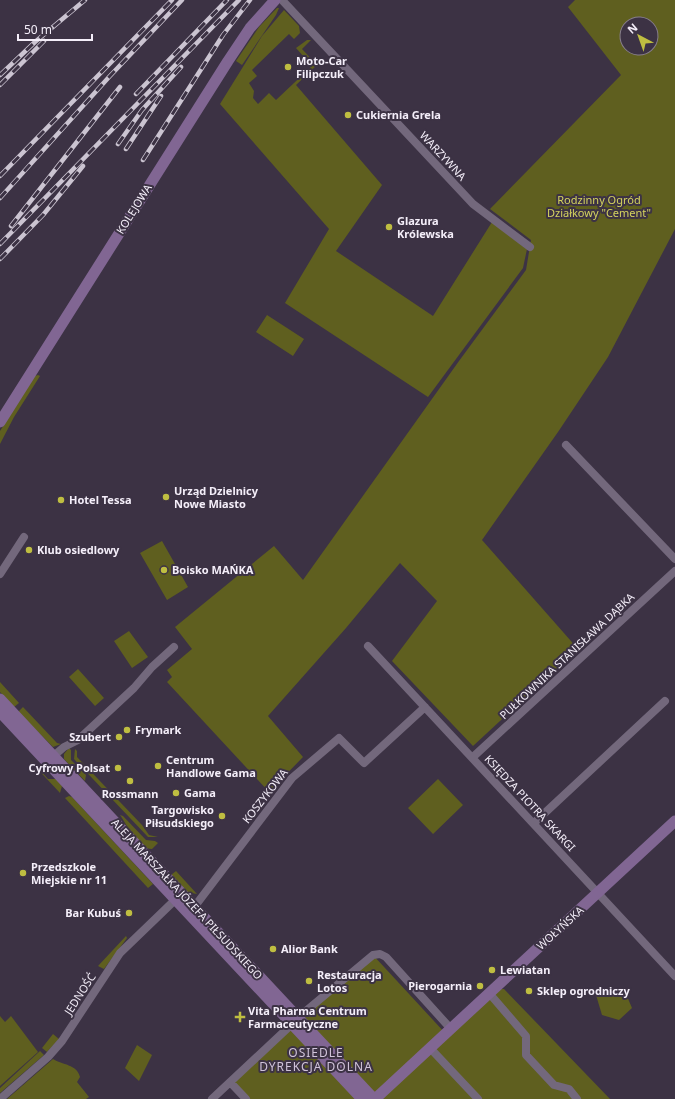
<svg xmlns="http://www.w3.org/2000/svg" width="675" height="1099" font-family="'Noto Sans',sans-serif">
	<rect width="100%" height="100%" fill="#3c3244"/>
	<!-- green -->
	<path fill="#5f5f1f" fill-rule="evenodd" d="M575,0H675V229L608,357L558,432L482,540L578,649L473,746L392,661L437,601L400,563L346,628L268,716L303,757L269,792L167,682L172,677L167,670L192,649L175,627L274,546L303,580L459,361L526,270L531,240L490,209L621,75L568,7ZM627,24H651V48H627Z
		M277,8H279L276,15L242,65L236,61L259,27Z
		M284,10L299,26L300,33L294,39L289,34L252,70L257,76L249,83L254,91L253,98L258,104L269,93L276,100L312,66L296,48L307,40H311L302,49L317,65L296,85L382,185L336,251L433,316L492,222L527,249L523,268L428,397L285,303L329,229L220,104L262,36Z
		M267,315L304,339L293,356L256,332Z
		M38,375L40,376L14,417L0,444V431L35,376Z
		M162,541L188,587L167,600L140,553Z
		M129,631L148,657L132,668L114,641Z
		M78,669L104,698L95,706L69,677Z
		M0,682L19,703L14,707L0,692Z
		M23,707L57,743L61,744L53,747L18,712Z
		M69,748L71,750V760L86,775L85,781L64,759V754Z
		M75,749L77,751V757L142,825L149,835L158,837H148L74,759Z
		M31,762H33L48,779H56L62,786L60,793Z
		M438,779L463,805L433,834L408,808Z
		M69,796L72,797L153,884L148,888L65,798Z
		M120,815L123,816L146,840L155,841L158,843L152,849C138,849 127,825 120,815Z
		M176,871L197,894L187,892L171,875Z
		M126,936L127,938L104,969L98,966Z
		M373,955L446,1034L497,989H504L610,1099H246L230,1082Z
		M623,987L632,1008L619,1020L602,1015L596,995Z
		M0,1016L5,1022L11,1016L38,1052L0,1086Z
		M53,1034L59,1039L47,1052L42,1048Z
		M137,1045L152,1055L139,1081L125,1068Z
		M40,1051L44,1055L0,1093V1088Z
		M53,1059C62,1065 77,1064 80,1077L77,1082L89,1097L86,1099H7Z"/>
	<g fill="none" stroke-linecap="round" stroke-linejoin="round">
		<!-- street -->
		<path stroke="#73687c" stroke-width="8" d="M282,0L473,204L530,247
			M566,445L675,559
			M0,574L24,537
			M368,646L675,976
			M473,757L675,571
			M50,759L64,747L78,740L134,688L152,667L174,647
			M534,823L665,701
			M192,910L292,778L339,738L364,763L425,707
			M489,993L526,1036V1055L554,1085L569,1089L577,1099
			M430,1048L478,1099
			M230,1082L246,1099
			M0,1099L48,1057L62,1041L120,953L175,900
			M212,1099L307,1010L373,955L380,954L386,957L451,1029"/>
		<!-- secondary -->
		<path stroke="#816693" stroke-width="11" d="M0,422L228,61L250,28L275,0
			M0,699L374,1099
			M0,712L362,1099
			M375,1099L675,821"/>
		<!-- rail casing -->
		<g stroke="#cbc4d1" stroke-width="4.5">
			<path id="rail" d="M0,75L35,42L85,0
				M0,85L44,41
				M136,94L227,0
				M118,144L142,110L181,67
				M126,149L161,96
				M143,160L223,35L250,0
				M0,176L172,0
				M0,198L109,77L182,0
				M11,226L120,87
				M0,244L239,0
				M0,259L43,215L83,166"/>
		</g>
		<!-- rail -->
		<use href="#rail" stroke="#3c3244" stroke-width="3" stroke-dasharray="9" stroke-linecap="butt"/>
	</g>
	<!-- markers -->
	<g fill="#bfbe41" stroke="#3c3244" stroke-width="1.5">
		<circle cx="288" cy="67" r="4"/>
		<circle cx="348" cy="115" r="4"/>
		<circle cx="389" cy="227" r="4"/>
		<circle cx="166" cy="497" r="4"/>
		<circle cx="61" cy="500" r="4"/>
		<circle cx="29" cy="550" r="4"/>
		<circle cx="164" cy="570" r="4"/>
		<circle cx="127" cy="730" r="4"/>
		<circle cx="119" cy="737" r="4"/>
		<circle cx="158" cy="766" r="4"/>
		<circle cx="118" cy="768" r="4"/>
		<circle cx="130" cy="781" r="4"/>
		<circle cx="176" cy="793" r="4"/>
		<circle cx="222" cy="816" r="4"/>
		<circle cx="23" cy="873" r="4"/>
		<circle cx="129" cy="913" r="4"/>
		<circle cx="273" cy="949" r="4"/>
		<circle cx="492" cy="970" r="4"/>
		<circle cx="309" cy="981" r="4"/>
		<circle cx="480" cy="986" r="4"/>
		<circle cx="529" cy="991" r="4"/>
		<path d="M238 1011h4v4h4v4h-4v4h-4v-4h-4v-4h4z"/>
	</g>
	<g text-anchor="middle" stroke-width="4" stroke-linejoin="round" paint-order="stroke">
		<!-- poi labels -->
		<g font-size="11" font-weight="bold" fill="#f4eef9" stroke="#3c3244" text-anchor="start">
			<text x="296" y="65">Moto-Car<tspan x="296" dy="13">Filipczuk</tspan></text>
			<text x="356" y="119">Cukiernia Grela</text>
			<text x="397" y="225">Glazura<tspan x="397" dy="13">Królewska</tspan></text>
			<text x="174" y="495">Urząd Dzielnicy<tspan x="174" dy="13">Nowe Miasto</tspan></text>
			<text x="69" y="504">Hotel Tessa</text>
			<text x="37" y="554">Klub osiedlowy</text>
			<text x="172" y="574">Boisko MAŃKA</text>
			<text x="135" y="734">Frymark</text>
			<text x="111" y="741" text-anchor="end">Szubert</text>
			<text x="166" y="764">Centrum<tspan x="166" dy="13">Handlowe Gama</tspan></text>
			<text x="110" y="772" text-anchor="end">Cyfrowy Polsat</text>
			<text x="184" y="797">Gama</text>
			<text x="130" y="798" text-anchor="middle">Rossmann</text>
			<text x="214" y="814" text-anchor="end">Targowisko<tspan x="214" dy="13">Piłsudskiego</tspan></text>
			<text x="31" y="871">Przedszkole<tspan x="31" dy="13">Miejskie nr 11</tspan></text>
			<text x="121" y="917" text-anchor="end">Bar Kubuś</text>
			<text x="281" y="953">Alior Bank</text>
			<text x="500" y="974">Lewiatan</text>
			<text x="317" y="979">Restauracja<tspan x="317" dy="13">Lotos</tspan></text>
			<text x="472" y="990" text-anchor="end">Pierogarnia</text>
			<text x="537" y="995">Sklep ogrodniczy</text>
			<text x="248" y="1015">Vita Pharma Centrum<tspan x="248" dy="13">Farmaceutyczne</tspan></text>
		</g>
		<!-- street labels -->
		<g font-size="11" fill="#f4eef9" stroke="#3c3244">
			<text transform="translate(443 156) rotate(47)" y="4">WARZYWNA</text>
			<text transform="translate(134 209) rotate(-58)" y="4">KOLEJOWA</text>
			<text transform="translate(567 656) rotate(-43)" y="4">PUŁKOWNIKA STANISŁAWA DĄBKA</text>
			<text transform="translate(265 796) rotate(-52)" y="4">KOSZYKOWA</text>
			<text transform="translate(530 803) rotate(47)" y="4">KSIĘDZA PIOTRA SKARGI</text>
			<text transform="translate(187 899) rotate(47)" y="4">ALEJA MARSZAŁKA JÓZEFA PIŁSUDSKIEGO</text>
			<text transform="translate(560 928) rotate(-42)" y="4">WOŁYŃSKA</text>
			<text transform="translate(80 994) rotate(-57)" y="4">JEDNOŚĆ</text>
		</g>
		<!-- park labels -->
		<g font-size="11" fill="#d4d35e" stroke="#3c3244">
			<text x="599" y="204">Rodzinny Ogród<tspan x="599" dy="13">Działkowy "Cement"</tspan></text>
		</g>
		<!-- neighbourhood labels -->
		<g font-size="12" letter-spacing="1" fill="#d0c3d9" stroke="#3c3244">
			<text x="316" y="1057">OSIEDLE<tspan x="316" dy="14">DYREKCJA DOLNA</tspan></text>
		</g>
	</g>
	<!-- north arrow -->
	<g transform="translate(639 36) rotate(319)"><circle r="19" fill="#3c3244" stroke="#867d8c"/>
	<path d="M0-3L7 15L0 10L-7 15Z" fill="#bfbe41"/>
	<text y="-6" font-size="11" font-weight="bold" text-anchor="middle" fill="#f4eef9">N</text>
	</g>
	<!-- scale -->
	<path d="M18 34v6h74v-6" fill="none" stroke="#f4eef9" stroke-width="2"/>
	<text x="24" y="34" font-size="12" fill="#f4eef9" stroke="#3c3244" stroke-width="3" paint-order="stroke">50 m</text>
</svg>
